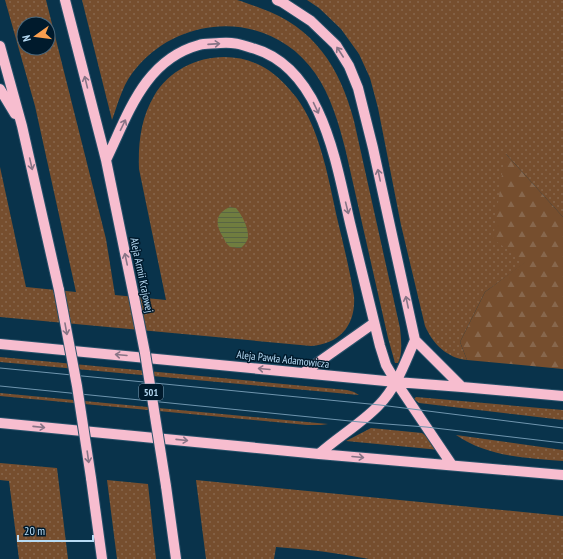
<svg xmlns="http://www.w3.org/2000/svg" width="563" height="559" font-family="'PT Sans Narrow',sans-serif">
	<defs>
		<pattern id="grass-dots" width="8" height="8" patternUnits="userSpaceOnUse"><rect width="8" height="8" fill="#764e2e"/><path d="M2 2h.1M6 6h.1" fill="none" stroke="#87674d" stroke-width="1.8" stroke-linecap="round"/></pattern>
		<pattern id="forest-firs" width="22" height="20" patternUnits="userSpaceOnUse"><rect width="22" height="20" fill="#764e2e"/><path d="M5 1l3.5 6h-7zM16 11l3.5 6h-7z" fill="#87674d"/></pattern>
		<pattern id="water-rules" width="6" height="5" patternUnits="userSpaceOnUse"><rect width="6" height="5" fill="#707d3f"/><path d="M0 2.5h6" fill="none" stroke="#596543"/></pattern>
	</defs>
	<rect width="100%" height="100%" fill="#09334b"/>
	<!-- grass -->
	<path fill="url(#grass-dots)" fill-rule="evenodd" d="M5,0H46L106,239L115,295L166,300L139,169C138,143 141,118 154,96C176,58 228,46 265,68C277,75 287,86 296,97C321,130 329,182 338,222C344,247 350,271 354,296C356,325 340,344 311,346L0,317V167L26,287L76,292L35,106ZM24,24H48V48H24Z
		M82,0C117,0 153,0 188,0C202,0 223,0 237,0C244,2 252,5 260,8C314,27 340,67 354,121L400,328C401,339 403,353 398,363H395L388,338L346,152C339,124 331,96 315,73C272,12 186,12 138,66C123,82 119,101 112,120Z
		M307,0H563V217L506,154L526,262L485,292L460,342L467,360C447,358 433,344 425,326L401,225L378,108L370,78L359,54L341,29L319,8Z
		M0,357L347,390L354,392L359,395L0,362Z
		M0,393L328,424L321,425H307L0,396Z
		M416,397L563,410V420L419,403L414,399Z
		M371,428L422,433L441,448L440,450L346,441Z
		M456,435L563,450V461C526,458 488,457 456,435Z
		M0,463L57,468L68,559H19L9,481L0,480Z
		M107,480L148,484L156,559H117Z
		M196,480L563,516V559H369C338,553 307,549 276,547L274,559H206Z"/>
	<!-- forest -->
	<path fill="url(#forest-firs)" d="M505,153L563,217V369L467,360L460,342L485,292L525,262L493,239Z"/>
	<!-- water -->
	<path fill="url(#water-rules)" d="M230,207L236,208C242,215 249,228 248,238C247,242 244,245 241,248C236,248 231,248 228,245C226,243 224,239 223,237C215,224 215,213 230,207Z"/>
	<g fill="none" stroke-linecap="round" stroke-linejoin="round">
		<!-- major casing -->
		<g stroke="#285169" stroke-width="12">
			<path id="major" d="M65,0L106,160L134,297
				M277,0L282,2L311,21L336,45L349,66L358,88L373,148L415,340L462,387
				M0,46L22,126L59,290
				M0,89L15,114
				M106,160C128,115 144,60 199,45C205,43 213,44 220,43C233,42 240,44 252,48C322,67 336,163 350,223C360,264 370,305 380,346L386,365L396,382L452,465
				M0,344L396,382L462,387L563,396
				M303,373L374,323
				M0,423L319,454L563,475
				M319,454C338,437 362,423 379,405C397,387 405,362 415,340
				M91,478L102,559
				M166,486L176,559"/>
		</g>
		<!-- major -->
		<use href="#major" stroke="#f7bdcf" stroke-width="10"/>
		<!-- tram -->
		<path stroke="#6f95ae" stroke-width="1" d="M0,368L380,405L563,428
			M0,386L360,422L426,427L563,443"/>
		<!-- major-bridge casing -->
		<g stroke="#285169" stroke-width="12" stroke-linecap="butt">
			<path id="major-bridge" d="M59,290L77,386L91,478
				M134,297L145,353L166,486"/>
		</g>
		<!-- major-bridge -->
		<use href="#major-bridge" stroke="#f7bdcf" stroke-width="10"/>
	</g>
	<!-- one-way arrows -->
	<defs><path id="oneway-shaft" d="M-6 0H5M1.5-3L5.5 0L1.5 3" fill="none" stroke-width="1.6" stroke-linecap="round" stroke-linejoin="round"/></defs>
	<g stroke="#887486">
		<use href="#oneway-shaft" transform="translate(214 44) rotate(-4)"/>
		<use href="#oneway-shaft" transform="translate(340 52) rotate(-123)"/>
		<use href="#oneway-shaft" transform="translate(86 82) rotate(-104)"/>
		<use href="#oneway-shaft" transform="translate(316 108) rotate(65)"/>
		<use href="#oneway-shaft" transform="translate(123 125) rotate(-64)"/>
		<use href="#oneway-shaft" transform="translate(31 164) rotate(77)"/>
		<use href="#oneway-shaft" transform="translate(379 175) rotate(-102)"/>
		<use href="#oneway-shaft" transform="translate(347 208) rotate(76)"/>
		<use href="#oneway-shaft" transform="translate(126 259) rotate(-102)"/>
		<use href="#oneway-shaft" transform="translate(407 302) rotate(-102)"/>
		<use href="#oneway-shaft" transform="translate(66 329) rotate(80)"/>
		<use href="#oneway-shaft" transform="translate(121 355) rotate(-175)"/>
		<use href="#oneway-shaft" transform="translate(264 369) rotate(-175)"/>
		<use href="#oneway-shaft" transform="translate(39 427) rotate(6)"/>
		<use href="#oneway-shaft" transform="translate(182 440) rotate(6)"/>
		<use href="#oneway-shaft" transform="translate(88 457) rotate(82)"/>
		<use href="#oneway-shaft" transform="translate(358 457) rotate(5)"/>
	</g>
	<g text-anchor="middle" stroke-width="3" stroke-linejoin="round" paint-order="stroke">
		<!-- shield labels -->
		<rect fill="#001a2c" stroke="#80a1b8" stroke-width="1" x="139" y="384" width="24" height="16" rx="3"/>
		<g font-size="10" font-weight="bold" fill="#b7dbf4">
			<text x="151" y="396">501</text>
		</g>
		<!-- street labels -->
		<g font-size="11" fill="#b7dbf4" stroke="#001a2c">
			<text transform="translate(142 275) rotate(78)" y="4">Aleja Armii Krajowej</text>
			<text transform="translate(283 359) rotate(6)" y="4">Aleja Pawła Adamowicza</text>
		</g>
	</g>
	<!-- north arrow -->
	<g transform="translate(36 36) rotate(256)"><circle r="19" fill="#001a2c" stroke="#49677c"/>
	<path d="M0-3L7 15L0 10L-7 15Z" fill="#fa9f4f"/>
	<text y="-6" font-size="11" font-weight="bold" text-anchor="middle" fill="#b7dbf4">N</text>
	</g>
	<!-- scale -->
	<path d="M18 535v6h75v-6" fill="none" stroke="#b7dbf4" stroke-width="2"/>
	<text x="24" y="535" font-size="12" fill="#b7dbf4" stroke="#001a2c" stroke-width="3" paint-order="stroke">20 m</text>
</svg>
